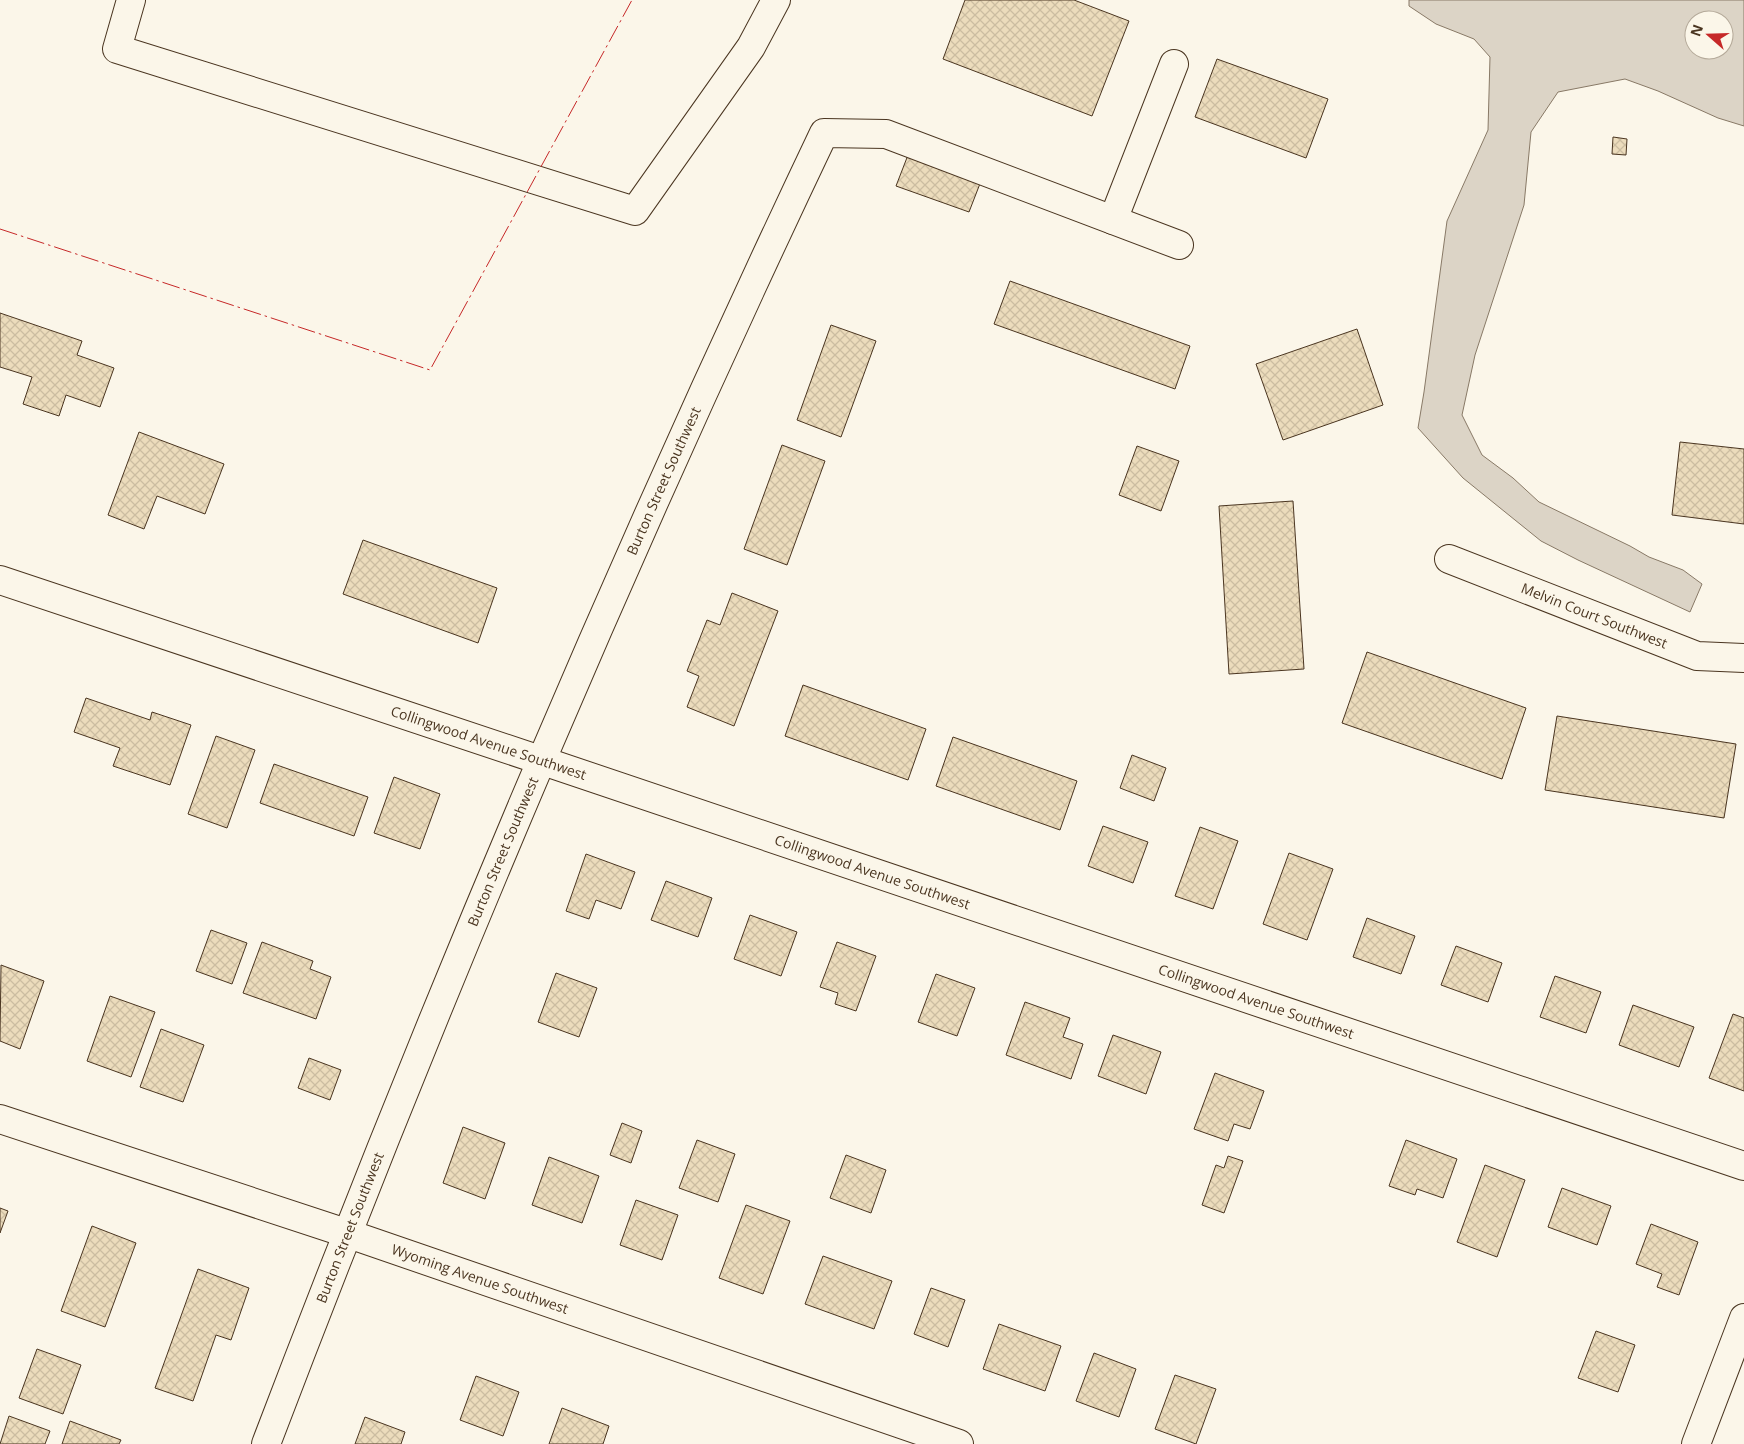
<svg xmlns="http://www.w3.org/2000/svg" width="1744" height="1444" font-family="'Open Sans',sans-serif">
	<defs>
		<pattern id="building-cross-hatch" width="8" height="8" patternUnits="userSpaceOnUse" patternTransform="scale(1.25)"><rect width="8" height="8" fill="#ecdcbc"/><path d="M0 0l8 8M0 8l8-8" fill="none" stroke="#ccbda1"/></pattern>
	</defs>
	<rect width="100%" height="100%" fill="#fbf6e9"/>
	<!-- water -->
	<path fill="#dcd4c6" stroke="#887966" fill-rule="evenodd" d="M1409,0H1744V126L1718,118L1658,91L1625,79L1558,92L1531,132L1524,205L1475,355L1462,415L1482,455L1513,478L1539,502L1630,546L1649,557L1683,570L1702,584L1690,612L1578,560L1541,541L1463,478L1418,428L1424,392L1447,221L1488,130L1490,57L1474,39L1436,24L1409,6ZM1694,20H1724V50H1694Z"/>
	<!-- building -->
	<path fill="url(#building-cross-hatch)" stroke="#4a3520" d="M965,0H1074L1129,21L1092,116L943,59Z
		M1217,59L1328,99L1306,158L1195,117Z
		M1613,137L1627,139L1626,155L1612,154Z
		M908,155L981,181L969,212L896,186Z
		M1010,281L1190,346L1175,389L994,324Z
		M0,313L82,341L77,355L114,368L100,407L66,395L59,416L23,404L32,377L0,367Z
		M831,325L876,341L841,437L797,420Z
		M1357,329L1383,405L1283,440L1256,364Z
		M139,432L224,464L205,514L157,496L144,529L108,515Z
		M1680,442L1744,449V524L1672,515Z
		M782,445L825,461L787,565L744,549Z
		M1137,446L1179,461L1161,511L1119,495Z
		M1293,501L1304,669L1229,674L1219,506Z
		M363,540L497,588L478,643L343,594Z
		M732,593L778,611L734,726L687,707L699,676L687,671L707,620L720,625Z
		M1367,652L1526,708L1502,779L1342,723Z
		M803,685L926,729L908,780L785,736Z
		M86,698L150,720L152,712L191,725L170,785L113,766L120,748L74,732Z
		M1557,716L1736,744L1724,818L1545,790Z
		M216,736L255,750L227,828L188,814Z
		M953,737L1077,781L1060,830L936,786Z
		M1132,755L1166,768L1154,801L1120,788Z
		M274,764L368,797L354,836L260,803Z
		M394,777L440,794L420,849L374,833Z
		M1103,826L1148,842L1133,883L1088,866Z
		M1200,827L1238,841L1213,909L1175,896Z
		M1289,853L1333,869L1307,940L1263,924Z
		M586,854L635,872L621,909L596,900L589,919L566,911Z
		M666,881L712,898L698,937L651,920Z
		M750,915L797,932L781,976L734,959Z
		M1367,918L1415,936L1401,974L1353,957Z
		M211,930L247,943L232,984L196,971Z
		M262,942L313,961L310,969L331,977L316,1019L243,993Z
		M837,942L876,956L856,1011L835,1004L838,993L820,987Z
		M1456,946L1502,963L1488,1002L1441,985Z
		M1,965L44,981L20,1049L0,1041Z
		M556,973L597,988L579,1037L538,1022Z
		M936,974L975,988L957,1036L918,1022Z
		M1555,976L1601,992L1586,1033L1540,1017Z
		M110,996L155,1012L131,1077L87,1061Z
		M1025,1002L1070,1018L1063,1037L1083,1044L1071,1079L1006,1055Z
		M1633,1005L1694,1027L1679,1067L1619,1045Z
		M1733,1014L1744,1018V1091L1709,1078Z
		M161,1029L204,1045L183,1102L140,1087Z
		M1113,1035L1161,1052L1146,1094L1098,1076Z
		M309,1058L341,1070L330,1100L298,1088Z
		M1215,1073L1264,1091L1250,1129L1234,1124L1228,1141L1194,1129Z
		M622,1123L642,1131L631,1163L610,1155Z
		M463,1127L505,1143L485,1199L443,1183Z
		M697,1140L735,1154L718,1202L679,1188Z
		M1406,1140L1457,1159L1443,1198L1417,1189L1415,1195L1389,1186Z
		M846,1155L886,1170L871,1213L830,1198Z
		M1228,1156L1243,1161L1224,1213L1202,1205L1216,1165L1224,1168Z
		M549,1157L599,1176L582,1223L532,1205Z
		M1485,1165L1525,1180L1497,1257L1457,1242Z
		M1562,1188L1611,1206L1597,1245L1548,1227Z
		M636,1200L678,1215L662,1260L620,1245Z
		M746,1205L790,1221L763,1294L719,1278Z
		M0,1208L8,1211L0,1233Z
		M1651,1224L1698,1242L1679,1295L1657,1287L1662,1274L1636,1264Z
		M92,1226L136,1243L105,1327L61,1311Z
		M823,1256L892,1281L874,1329L805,1304Z
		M198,1269L249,1288L231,1340L216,1335L193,1401L155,1388Z
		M931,1288L965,1300L948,1347L914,1334Z
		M999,1324L1061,1346L1045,1391L983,1369Z
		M1596,1331L1635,1345L1618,1392L1578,1378Z
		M37,1349L81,1365L63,1414L19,1398Z
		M1094,1353L1136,1369L1119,1417L1076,1401Z
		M1175,1375L1216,1389L1196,1444L1155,1429Z
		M476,1376L519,1392L503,1436L460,1420Z
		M562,1408L609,1426L603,1444H549Z
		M9,1416L50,1431L45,1444H0Z
		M365,1417L405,1432L401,1444H355Z
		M70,1421L121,1440L119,1444H62Z"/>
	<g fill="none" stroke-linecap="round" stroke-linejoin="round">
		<!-- minor casing -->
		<g stroke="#4a3520" stroke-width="30">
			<g id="minor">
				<path d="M131,0L117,49L635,211L751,47L776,0"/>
				<path d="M1113,220L1174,64"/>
				<path id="s1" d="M1449,559L1697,656L1744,658"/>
				<path id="s2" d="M0,580L540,760L1744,1166"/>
				<path id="s3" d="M0,1119L346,1233L959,1444"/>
				<path id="s4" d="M266,1444C435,1000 620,562 824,133L886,134L1179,245"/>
				<path d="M1696,1444L1744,1318"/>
			</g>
		</g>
		<!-- minor -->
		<use href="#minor" stroke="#fbf6e9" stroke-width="28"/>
		<!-- power -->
		<path stroke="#c62828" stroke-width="1" stroke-dasharray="18 4 2.5 4" stroke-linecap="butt" d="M0,229L430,370L632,0"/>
	</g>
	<g text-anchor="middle" stroke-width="4" stroke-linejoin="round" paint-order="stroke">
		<!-- street labels -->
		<g font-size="14" fill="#4a3520" stroke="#fbf6e9">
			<text dy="5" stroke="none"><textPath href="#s4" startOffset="1042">Burton Street Southwest</textPath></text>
			<text dy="5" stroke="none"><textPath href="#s1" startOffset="156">Melvin Court Southwest</textPath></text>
			<text dy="5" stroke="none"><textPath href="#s2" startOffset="515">Collingwood Avenue Southwest</textPath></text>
			<text dy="5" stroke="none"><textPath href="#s4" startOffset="638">Burton Street Southwest</textPath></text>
			<text dy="5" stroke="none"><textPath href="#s2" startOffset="920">Collingwood Avenue Southwest</textPath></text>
			<text dy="5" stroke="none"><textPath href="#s2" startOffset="1325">Collingwood Avenue Southwest</textPath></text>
			<text dy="5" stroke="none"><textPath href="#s4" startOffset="232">Burton Street Southwest</textPath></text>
			<text dy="5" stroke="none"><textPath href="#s3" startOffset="506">Wyoming Avenue Southwest</textPath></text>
		</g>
	</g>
	<!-- north arrow -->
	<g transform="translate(1709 35) rotate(290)"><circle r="24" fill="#fbf6e9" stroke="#b4a999"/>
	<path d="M0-4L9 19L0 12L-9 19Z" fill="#c62828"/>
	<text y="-8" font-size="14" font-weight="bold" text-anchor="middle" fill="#4a3520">N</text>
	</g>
</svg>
